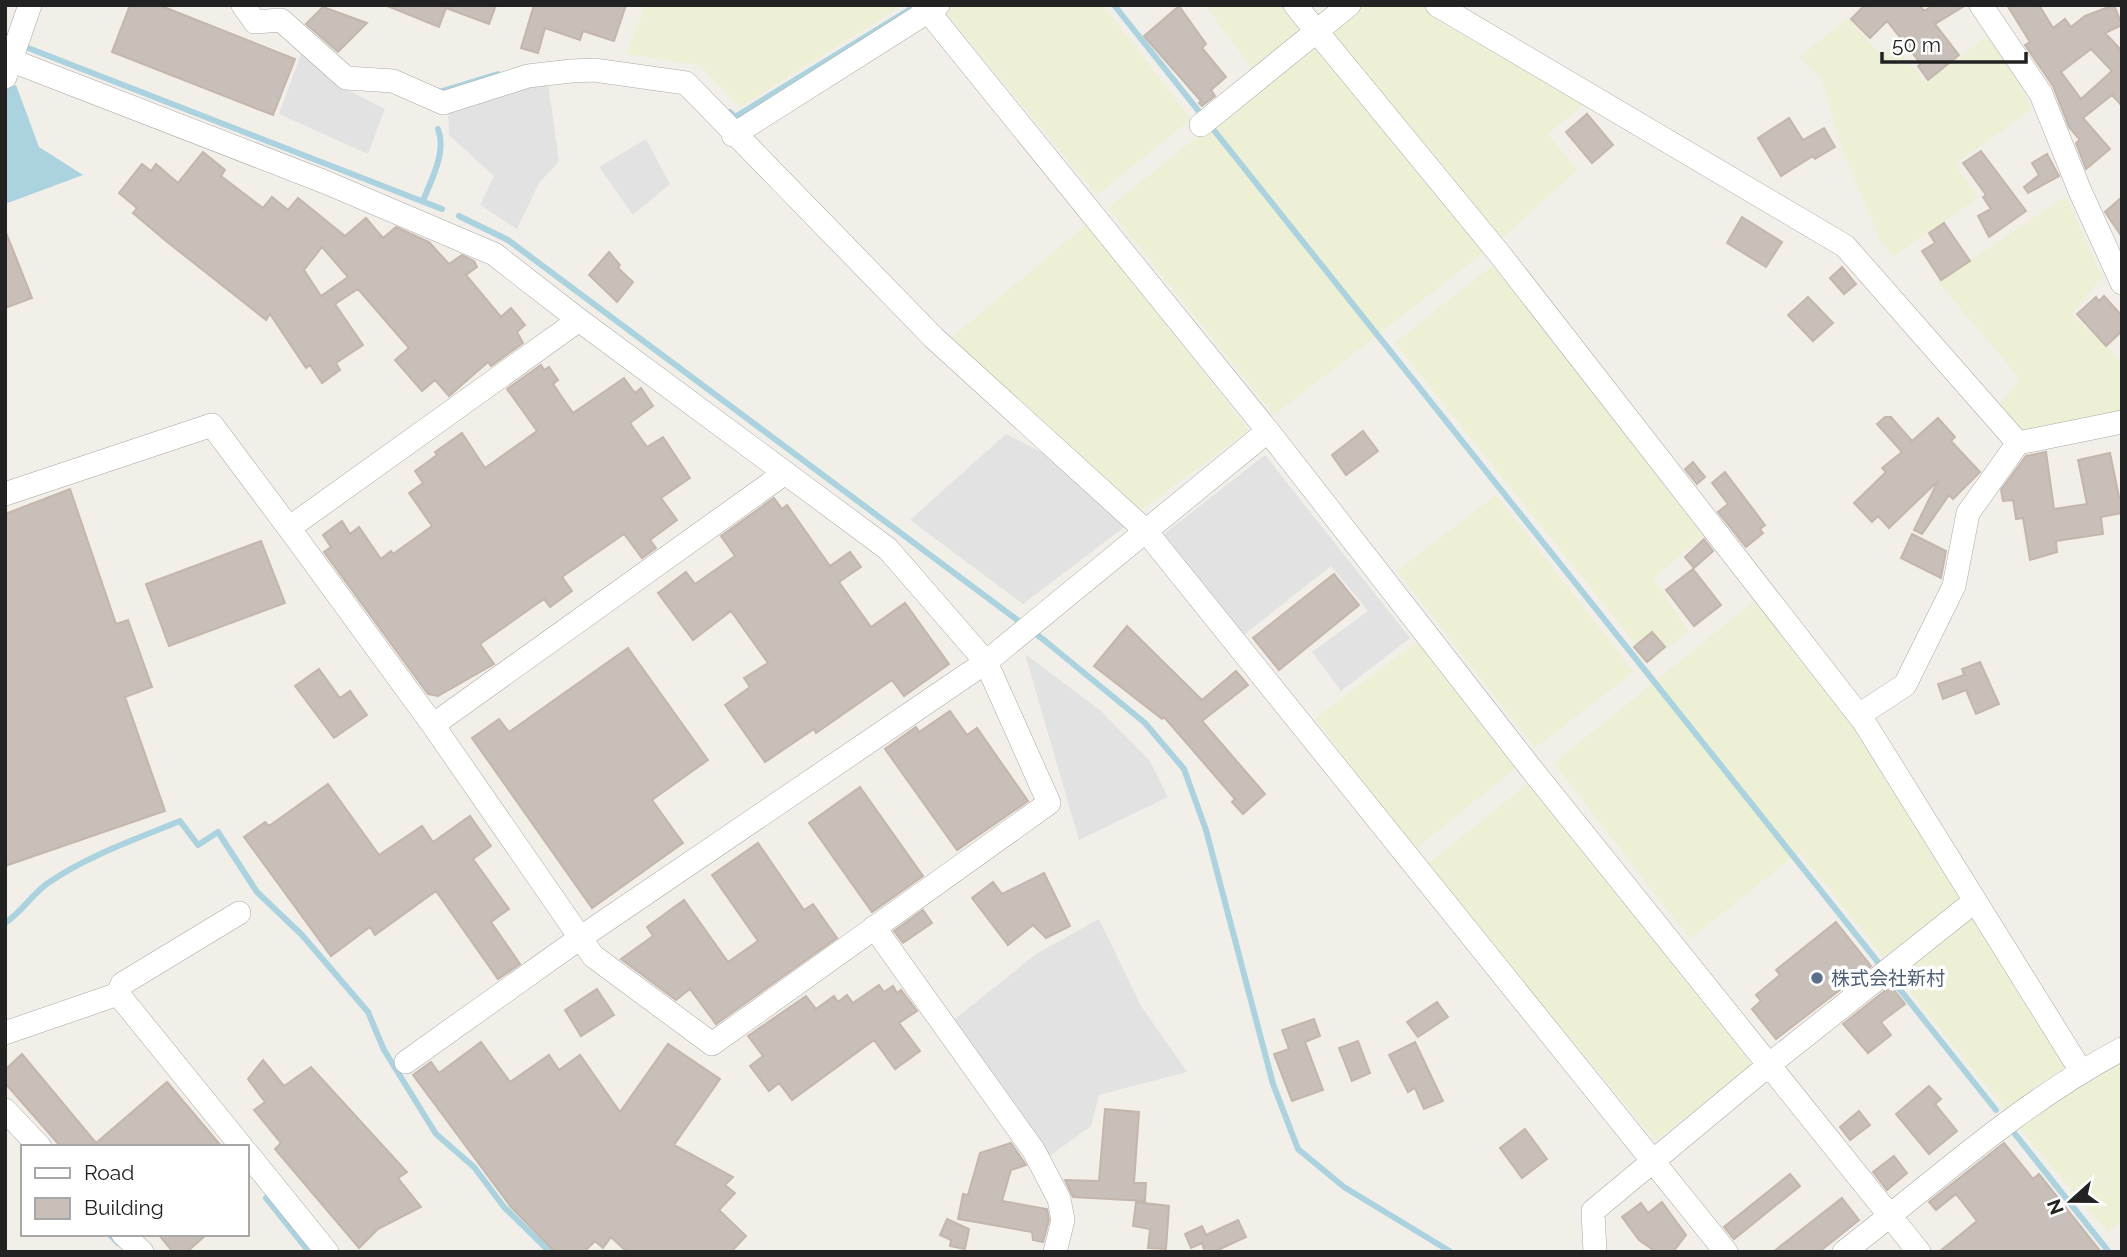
<svg xmlns="http://www.w3.org/2000/svg" width="2127" height="1257" font-family="Raleway,'Noto Sans JP',sans-serif">
	<rect width="100%" height="100%" fill="#f2efe9"/>
	<!-- farmland -->
	<path fill="#eef0d5" d="M645,5H903L740,107L699,65L626,54Z
		M951,5H1103L1191,119L1097,195L944,11Z
		M1205,5H1285L1306,28L1252,69Z
		M1360,5H1427L1584,104L1548,134L1577,170L1500,240L1330,30Z
		M1848,18L1881,55L1895,45L1926,83L1989,35L2015,72L2032,109L1955,164L1978,198L1894,256L1881,242L1841,147L1821,78L1799,57Z
		M1316,42L1486,251L1274,415L1108,208Z
		M2066,196L2102,276L2072,314L2122,361V417L2018,437L1995,410L2020,379L1938,282Z
		M1087,224L1249,430L1140,511L951,338Z
		M1498,261L1705,535L1653,578L1689,631L1650,662L1395,343Z
		M1496,495L1634,672L1535,748L1397,571Z
		M1758,598L1853,720L1968,898L1884,958L1799,852L1690,939L1554,763Z
		M1419,640L1516,768L1414,850L1315,718Z
		M1535,778L1755,1063L1656,1141L1425,866Z
		M1975,911L2067,1066L2005,1109L1895,974Z
		M2122,1056V1222L2108,1232L2017,1125Z"/>
	<!-- parking -->
	<path fill="#e2e2e2" d="M302,51L332,82L385,109L368,154L279,114Z
		M548,83L559,162L539,183L517,229L480,205L494,176L449,135L448,106Z
		M646,139L670,184L633,215L599,167Z
		M1006,434L1047,455L1127,525L1023,604L910,520Z
		M1265,455L1410,638L1341,691L1312,652L1368,611L1331,566L1240,638L1159,538Z
		M1025,654L1101,711L1150,761L1168,797L1079,840Z
		M1099,919L1141,1006L1187,1072L1099,1095L1091,1126L1044,1160L951,1022L1036,954Z"/>
	<!-- water -->
	<path fill="#aad3df" d="M16,85L39,147L83,175L5,204V96L8,87Z"/>
	<g fill="none" stroke-linecap="round" stroke-linejoin="round">
		<!-- stream -->
		<path stroke="#aad3df" stroke-width="6" d="M1114,5L1996,1110
			M5,39L442,209
			M439,92L498,74
			M730,112L735,117L909,10
			M423,201C431,180 447,152 438,129
			M459,216L508,240L1044,640L1145,723L1184,769L1206,830L1273,1084L1298,1149L1344,1187L1451,1252
			M5,923C22,912 31,895 48,883C87,856 136,839 180,821L198,845L218,832L257,892L302,935L368,1012L384,1050L436,1134L474,1167L504,1207L550,1252
			M2011,1129L2109,1252
			M266,1198L309,1252
			M109,1234L118,1243"/>
	</g>
	<!-- building -->
	<path fill="#c7bfb8" stroke="#c4b6ab" stroke-width="2" fill-rule="evenodd" d="M130,5H159L295,59L273,115L112,52Z
		M385,5H496L489,24L446,8L439,27Z
		M534,5H626L614,41L583,31L580,40L545,28L538,53L521,48Z
		M1865,5H1920L1924,11L1934,5H1966L1935,24L1959,55L1928,80L1918,66L1921,64L1887,21L1870,38L1851,19Z
		M2007,5H2039L2053,28L2065,19L2071,27L2085,16L2114,5L2122,25L2105,33L2122,51V106L2112,95L2083,118L2110,149L2086,169L2076,143L2080,140L2069,127L2053,86L2025,45L2030,42ZM2091,49L2112,71L2081,99L2061,72Z
		M1179,6L1206,44L1202,48L1226,77L1211,90L1215,96L1202,106L1199,103L1201,101L1144,36Z
		M323,7L367,23L338,52L306,24Z
		M1587,114L1613,145L1592,163L1566,132Z
		M1789,118L1803,140L1824,128L1835,147L1815,159L1813,156L1781,176L1758,138Z
		M1981,151L2026,211L1989,237L1978,216L1991,209L1983,197L1986,195L1963,163Z
		M203,152L225,170L221,176L263,208L272,197L288,210L298,198L345,236L366,218L383,238L396,227L429,242L449,264L462,255L474,261L477,267L466,275L501,317L511,308L525,325L517,332L523,343L491,366L488,362L449,396L435,380L422,391L395,360L409,348L358,289L335,304L363,345L336,363L340,370L322,383L310,365L306,368L270,314L266,320L166,241L133,213L137,208L119,193L142,164L151,171L156,164L178,183ZM322,247L348,277L321,296L304,270Z
		M2047,154L2059,176L2028,193L2024,187L2039,175L2032,163Z
		M2122,197V237L2105,212Z
		M1742,217L1782,242L1766,267L1727,243Z
		M1944,223L1970,261L1941,280L1922,251L1935,243L1929,233Z
		M5,230L32,298L5,308Z
		M609,252L620,265L618,268L633,282L617,302L589,275Z
		M1842,267L1856,284L1844,294L1830,278Z
		M2104,296L2122,316V331L2106,346L2077,314L2096,297L2099,301Z
		M1808,297L1833,323L1813,341L1788,315Z
		M541,365L544,370L549,367L558,380L553,384L573,413L624,378L635,393L641,388L653,406L630,423L647,447L663,437L690,478L661,498L677,520L650,540L656,548L642,558L624,534L562,577L572,591L550,607L544,599L480,644L494,664L438,696L428,694L324,552L331,547L323,535L342,521L350,534L359,527L381,559L391,551L393,554L432,526L409,493L423,483L415,471L437,455L435,452L462,433L485,468L537,431L507,389Z
		M1885,417H1891L1912,441L1938,418L1955,437L1951,441L1980,472L1953,499L1949,495L1922,534L1914,530L1938,481L1889,528L1878,516L1872,522L1854,503L1886,472L1882,468L1902,452L1877,424Z
		M1363,431L1378,451L1346,475L1332,455Z
		M2046,452L2054,509L2087,504L2078,460L2110,453L2119,497H2122V513L2101,517L2103,534L2056,541L2057,552L2030,560L2023,518L2016,519L2013,500L2003,501L2001,490L2026,456Z
		M1693,462L1705,477L1697,484L1685,469Z
		M1725,472L1765,525L1760,529L1763,533L1746,547L1718,512L1728,504L1712,483Z
		M70,489L116,624L128,620L152,687L125,697L165,811L5,866V514Z
		M774,498L782,509L787,505L830,566L850,552L861,567L839,582L871,627L905,603L949,664L904,696L892,680L816,733L814,729L765,762L725,705L750,687L744,678L768,663L731,611L693,640L658,593L686,572L695,584L735,556L721,536Z
		M1912,534L1946,551L1941,578L1901,558Z
		M1704,539L1713,551L1694,568L1685,557Z
		M261,541L285,603L169,646L146,584Z
		M1693,569L1721,605L1694,626L1666,590Z
		M1334,574L1359,605L1279,670L1253,638Z
		M1127,626L1202,700L1236,671L1248,685L1202,721L1265,794L1243,814L1232,802L1235,799L1164,717L1162,719L1094,666Z
		M1652,632L1665,647L1647,662L1634,647Z
		M628,648L708,760L652,800L683,843L592,908L472,738L499,719L509,732Z
		M1980,662L1999,704L1976,714L1966,690L1943,699L1938,684L1964,675L1962,669Z
		M319,669L340,698L350,691L367,715L334,738L295,686Z
		M950,711L967,735L977,728L1028,801L957,850L885,749L916,727L919,732Z
		M328,784L379,855L422,826L433,842L470,816L491,846L473,859L509,909L491,922L520,964L498,979L436,891L375,935L370,927L331,956L244,837L265,822L269,826Z
		M860,787L923,876L872,912L809,823Z
		M758,843L804,910L813,904L837,938L716,1024L690,989L676,1000L621,959L653,936L647,927L684,900L728,962L758,941L712,875Z
		M1044,873L1070,926L1046,938L1033,925L1008,945L972,898L993,882L1002,894Z
		M923,910L932,923L903,943L894,931Z
		M1836,922L1871,966L1776,1039L1752,1009L1761,1001L1756,995L1780,975L1776,970Z
		M879,985L884,992L893,986L897,993L901,990L917,1011L899,1023L920,1051L895,1069L874,1040L792,1100L779,1083L769,1091L750,1066L763,1056L748,1036L806,996L816,1009L834,996L838,1002L847,995L853,1003Z
		M1891,986L1905,1004L1881,1022L1891,1035L1868,1053L1843,1024Z
		M597,989L614,1015L581,1036L565,1010Z
		M1437,1002L1448,1017L1418,1037L1407,1022Z
		M1314,1019L1320,1036L1305,1042L1323,1090L1292,1101L1274,1054L1289,1049L1282,1030Z
		M1358,1041L1370,1073L1352,1081L1339,1048Z
		M481,1042L510,1082L549,1055L559,1070L580,1055L620,1112L668,1044L720,1079L674,1145L733,1177L725,1185L735,1193L719,1210L746,1236L731,1252H627L611,1237L603,1248L595,1241L584,1252H555L511,1207L413,1075L431,1062L439,1073Z
		M1415,1042L1443,1101L1424,1109L1415,1088L1408,1092L1389,1055Z
		M22,1054L96,1143L167,1082L222,1147H61L5,1083V1070Z
		M263,1060L284,1086L311,1067L407,1172L398,1178L421,1207L378,1229L359,1248L275,1149L281,1143L254,1110L265,1102L248,1079Z
		M1929,1086L1941,1099L1935,1104L1957,1131L1929,1154L1896,1114Z
		M1105,1109L1139,1112L1134,1183H1146L1145,1201L1073,1197L1065,1180L1099,1181Z
		M1859,1111L1870,1125L1850,1140L1840,1127Z
		M1525,1129L1547,1159L1522,1178L1500,1148Z
		M1011,1143L1026,1165L1011,1170L1002,1201L1047,1209L1049,1220L1043,1242L1033,1240L1032,1232L958,1219L963,1194L968,1195L980,1153Z
		M2004,1143L2033,1179L2039,1174L2101,1252H1939L1977,1221L1956,1194L1936,1210L1929,1202Z
		M1894,1156L1907,1173L1887,1190L1873,1172Z
		M1790,1174L1800,1186L1734,1239L1724,1227Z
		M1842,1198L1859,1220L1819,1252H1773Z
		M1136,1202L1169,1206L1166,1249L1148,1248L1150,1229L1133,1226Z
		M1662,1202L1686,1235L1673,1252H1656L1639,1240L1622,1217L1641,1203L1648,1213Z
		M947,1219L969,1229L965,1249L950,1246L951,1240L940,1235Z
		M1238,1220L1246,1237L1214,1252H1205L1202,1243L1191,1248L1185,1234L1202,1226L1206,1235Z
		M158,1234H207L187,1252H173Z"/>
	<g fill="none" stroke-linecap="round" stroke-linejoin="round">
		<!-- minor casing -->
		<g stroke="#a9a9a9" stroke-width="24">
			<path id="minor" d="M243,5L255,22L281,20L346,78L393,81L443,103L528,76L571,71L594,70L686,83L934,338L1145,530L1726,1252
				M923,5L1268,431L1529,766L1919,1252
				M1295,5L1498,252L1864,722L2081,1071
				M1437,5L1845,246L2018,443L2122,422
				M1981,5L2041,94L2080,191L2122,283
				M5,58L325,182L494,254L579,320L888,549L986,662L1049,803L712,1044L593,956L433,725L289,528L579,320
				M5,77L30,5
				M1201,125L1349,5
				M733,135L938,5
				M5,494L212,425L289,528
				M1859,715L1905,685L1954,586L1968,513L2018,443
				M433,725L785,473
				M239,913L122,984L118,994L242,1147
				M874,927L1034,1151L1059,1199L1063,1220L1055,1252
				M5,1033L118,994
				M406,1062L580,938L986,662L1268,431
				M5,1110L40,1147
				M247,1153L327,1252
				M123,1234L142,1252
				M1595,1252L1593,1211L1770,1064L1975,901
				M1844,1252C1937,1180 2017,1105 2122,1049"/>
		</g>
		<!-- minor -->
		<use href="#minor" stroke="#fff" stroke-width="23"/>
	</g>
	<!-- markers -->
	<circle fill="#5c6f8a" stroke="#fff" stroke-width="2.5" cx="1817" cy="978" r="7"/>
	<g text-anchor="middle" stroke-width="7" stroke-linejoin="round" paint-order="stroke">
		<!-- service labels -->
		<g font-size="19" fill="#4e5e75" stroke="#fff" text-anchor="start">
			<text x="1831" y="985">株式会社新村</text>
		</g>
	</g>
	<!-- border -->
	<rect width="2127" height="1257" fill="none" stroke="#222222" stroke-width="14"/>
	<!-- legend -->
	<rect x="21" y="1145" width="228" height="91" fill="#ffffff" stroke="#a7a7a7" stroke-width="2"/>
	<rect x="35" y="1168" width="35" height="10" fill="#ffffff" stroke="#a7a7a7" stroke-width="2"/>
	<text x="84" y="1180" font-size="21" fill="#222222">Road</text>
	<rect x="35" y="1198" width="35" height="21" fill="#c7bfb8" stroke="#a7a7a7" stroke-width="2"/>
	<text x="84" y="1215" font-size="21" fill="#222222">Building</text>
	<!-- north arrow -->
	<g transform="translate(2071 1201) rotate(249)" stroke="#ffffff" stroke-width="5" paint-order="stroke">
	<path d="M0-5L12 26L0 18L-12 26Z" fill="#222222"/>
	<text y="-10" font-size="19" font-weight="bold" text-anchor="middle" fill="#222222">N</text>
	</g>
	<!-- scale -->
	<path d="M1882 52v10h144v-10" fill="none" stroke="#222222" stroke-width="3.5"/>
	<text x="1892" y="52" font-size="21" fill="#222222" stroke="#ffffff" stroke-width="5" paint-order="stroke">50 m</text>
</svg>
